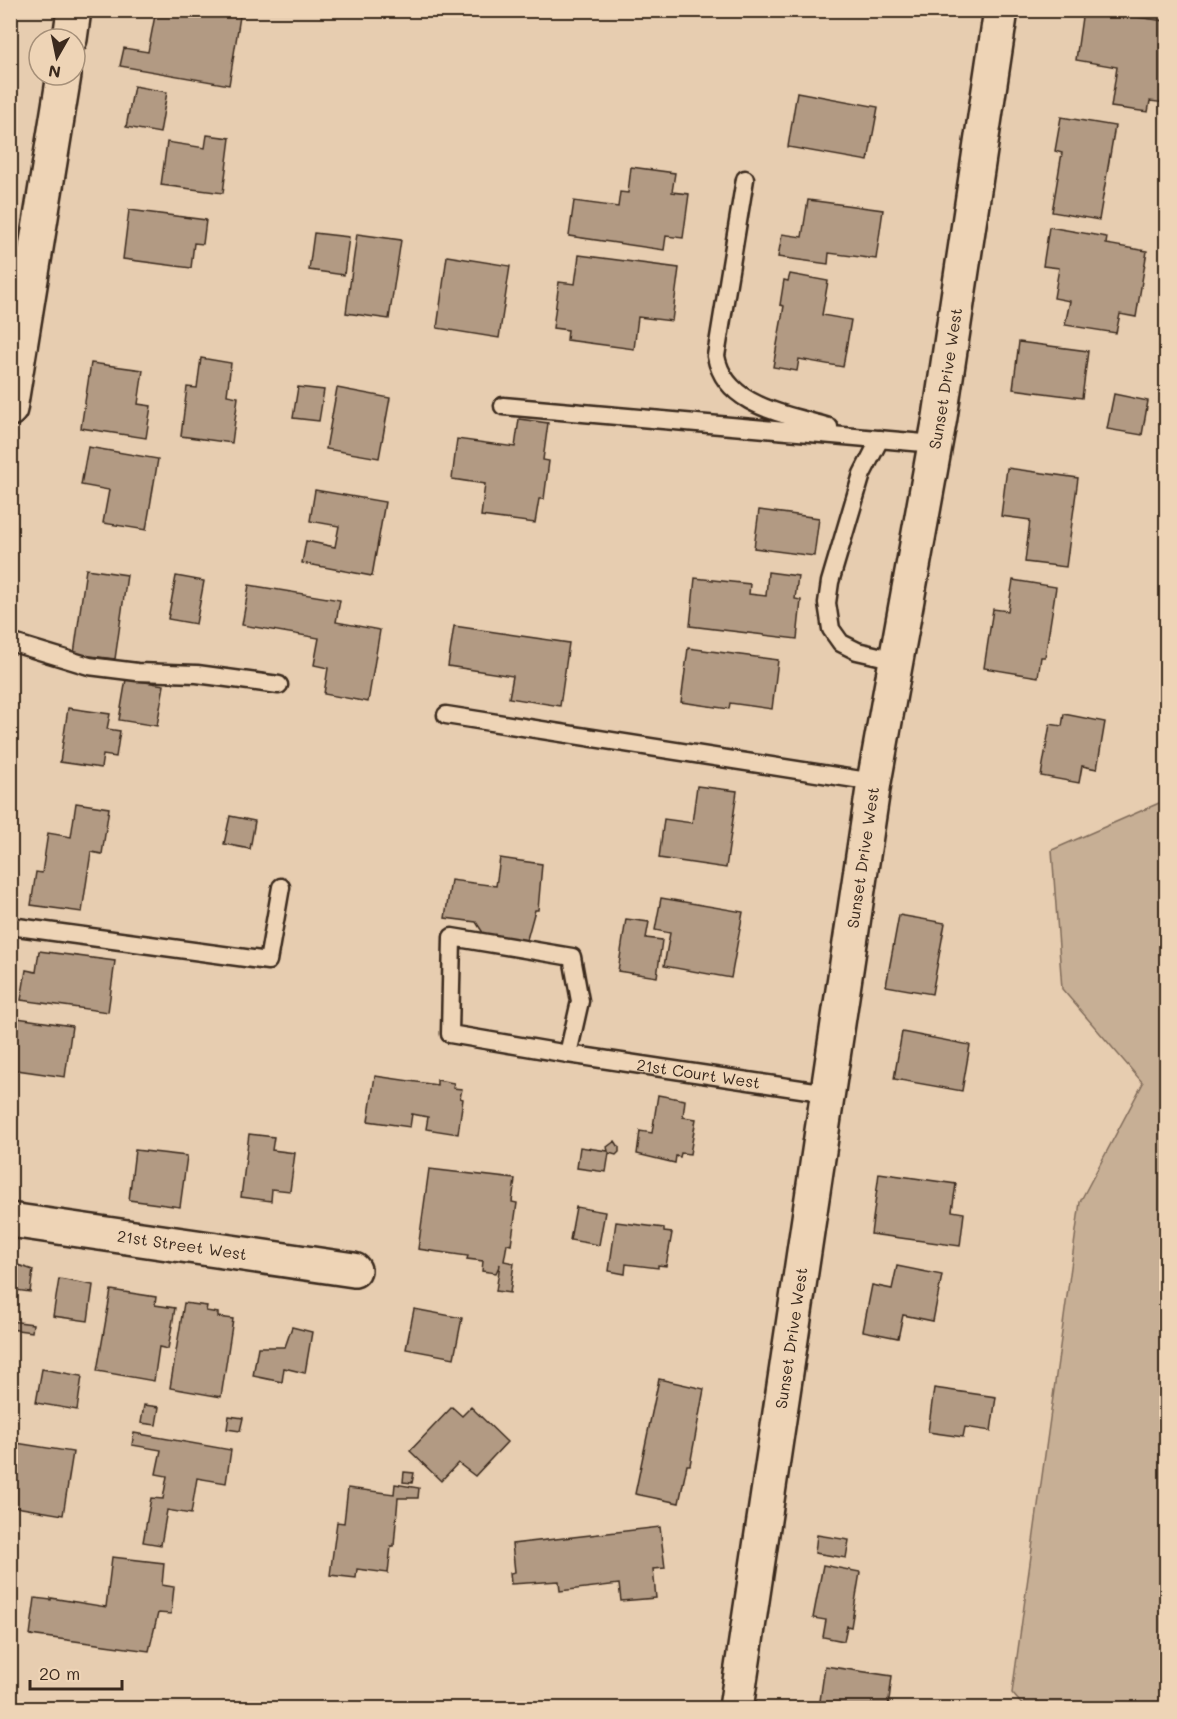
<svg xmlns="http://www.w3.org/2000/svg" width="1177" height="1719" font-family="Mali,sans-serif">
	<rect width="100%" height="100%" fill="#e7cdb0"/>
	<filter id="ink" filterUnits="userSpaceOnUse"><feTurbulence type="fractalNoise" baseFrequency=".0167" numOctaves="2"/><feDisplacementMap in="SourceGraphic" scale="12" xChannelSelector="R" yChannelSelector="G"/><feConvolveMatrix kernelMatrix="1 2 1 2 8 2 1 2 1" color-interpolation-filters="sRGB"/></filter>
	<g filter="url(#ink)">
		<!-- green -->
		<path fill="#c7af95" stroke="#816c5a" stroke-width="1.5" d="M1166,800V1708H1025L1012,1693L1080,1202L1143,1083L1062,989L1052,850Z"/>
		<!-- building -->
		<path fill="#b29a83" stroke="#3b2a1e" stroke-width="1.5" d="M156,10H241L229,85L120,66L124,48L148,52Z
			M1083,10L1166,21V103L1150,101L1148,112L1111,107L1117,67L1076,60Z
			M134,86L167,92L160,133L126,127Z
			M797,92L878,107L868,161L788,147Z
			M1061,117L1115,126L1099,220L1052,212L1062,153L1055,151Z
			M207,135L230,138L223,193L161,185L167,142L205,148Z
			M631,167L675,173L672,192L689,194L683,238L666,236L664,250L569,236L574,201L618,207L620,192L628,193Z
			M808,200L883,210L876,259L829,253L828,264L778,257L782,234L802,237Z
			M129,210L206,220L203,244L194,243L191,268L123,259Z
			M1049,227L1107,237L1106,244L1147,251L1136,317L1120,314L1116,333L1065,325L1070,301L1054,298L1059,268L1043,266Z
			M314,233L349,237L344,275L309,270Z
			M357,234L401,240L389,319L346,313Z
			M579,255L679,268L672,321L638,317L634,349L567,340L568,330L553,328L559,282L575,284Z
			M447,256L510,266L499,338L437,328Z
			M790,274L828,281L822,315L851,320L843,367L799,359L797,371L773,367L784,306L780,305L784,280L788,281Z
			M1019,342L1088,351L1082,398L1013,389Z
			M201,358L231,363L227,395L238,397L232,443L181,436L187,387L197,388Z
			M91,363L143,370L138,404L151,406L146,438L81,428Z
			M298,387L324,390L319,421L293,418Z
			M337,388L390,398L379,458L326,449Z
			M1114,394L1148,401L1142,435L1107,429Z
			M519,419L548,423L543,460L549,461L544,499H539L535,523L481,516L485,484L452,479L457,439L515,447Z
			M88,447L158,459L146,530L103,523L109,490L81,485Z
			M1007,468L1078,478L1066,567L1025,562L1030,520L1001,516Z
			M315,490L385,502L372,576L302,563L306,541L335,547L339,526L310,521Z
			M759,510L819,518L814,556L754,548Z
			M86,569L127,575L115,659L74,654Z
			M768,572L798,576L795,599L801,600L797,639L690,626L695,578L750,584L749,594L766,596Z
			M176,576L204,581L196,624L168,619Z
			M1013,580L1056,587L1045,657H1041L1038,677L984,668L993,609L1008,611Z
			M249,585L340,600L336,622L380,630L368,702L324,694L328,668L314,665L319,638L242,625Z
			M454,626L569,643L560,706L509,698L513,676L448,666Z
			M688,648L778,660L772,709L730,703L729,709L681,702Z
			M126,679L164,685L157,726L119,720Z
			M68,708L110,714L107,729L120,731L116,757L103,755L101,768L60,762Z
			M1064,714L1105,722L1097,769L1082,766L1079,783L1041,776L1050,724L1062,726Z
			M697,786L737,791L726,868L659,858L664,819L692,823Z
			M76,803L109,808L102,854L91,852L82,912L31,905L36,872L42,873L48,833L71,837Z
			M230,816L255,821L250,849L224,844Z
			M500,858L542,864L538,910H535L526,943L489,942L476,922L445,918L451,880L496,886Z
			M661,898L743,912L731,978L664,966L670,933L655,930Z
			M899,915L945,923L932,994L886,986Z
			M626,919L649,922L646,938L662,940L657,977L618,971Z
			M39,951L115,961L108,1012L21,1000L26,970L36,972Z
			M10,1017L72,1026L65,1077L10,1069Z
			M902,1032L970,1045L962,1091L894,1079Z
			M375,1076L437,1085V1080L454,1083L453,1088L462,1089L460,1098L463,1099L458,1134L426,1129L428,1117L412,1114L410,1127L368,1121Z
			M658,1095L685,1100L683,1117L696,1119L690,1154L681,1153L680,1157L676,1156L675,1163L637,1154L640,1131L652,1133Z
			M249,1134L274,1137L272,1150L295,1153L290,1191L272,1189L271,1201L241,1197Z
			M615,1141L619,1147V1152L616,1155L609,1153L606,1172L577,1168L580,1147L608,1151L607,1147Z
			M135,1150L187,1156L180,1207L129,1200Z
			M429,1169L515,1179L512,1202L517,1203L511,1245L507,1244L504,1261L514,1263L510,1293L496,1291L500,1264L496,1273L482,1271L483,1261L467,1259L468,1256L418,1249Z
			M879,1173L956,1184L952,1211L964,1213L960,1246L871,1234Z
			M576,1207L605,1212L599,1245L570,1240Z
			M616,1222L664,1228V1232L672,1233L666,1266L658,1265V1268L626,1264L625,1274L609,1271Z
			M10,1249L17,1250L15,1264L33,1270L30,1292L16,1290L13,1309Z
			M897,1266L942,1275L933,1321L903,1315L898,1338L863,1331L872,1285L892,1289Z
			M59,1279L93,1285L88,1321L53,1316Z
			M111,1290L156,1297L155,1305L175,1308L168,1349L159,1347L154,1381L97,1371Z
			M184,1303L207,1306L206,1311L218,1313V1317L233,1319L221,1397L170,1388Z
			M414,1309L462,1318L454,1358L406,1349Z
			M10,1321L33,1324L32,1332L10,1329Z
			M292,1327L312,1332L305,1373L284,1368L282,1382L253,1376L258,1347H285Z
			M42,1369L82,1376L77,1410L36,1403Z
			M659,1379L704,1389L690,1465H687L679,1503L635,1494Z
			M934,1388L996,1397L991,1431L965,1427L963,1437L928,1432Z
			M144,1405L159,1407L156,1425L141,1423Z
			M452,1407L462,1416L471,1407L507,1442L475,1476L458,1463L441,1481L410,1451Z
			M229,1416L243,1418L240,1431L227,1429Z
			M134,1433L231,1450L226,1483L197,1478L191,1514L167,1510L161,1545L143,1542L151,1498L163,1499L167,1476L156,1474L161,1450L132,1445Z
			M10,1442L73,1452L63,1515L10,1506Z
			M404,1472L414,1473L412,1483L403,1482Z
			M395,1484L419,1488L418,1498H398L394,1546H391L388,1573L357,1569L356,1578L330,1575L337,1522L344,1523L348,1488L394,1494Z
			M660,1527L665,1568L653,1569L656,1598L621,1601L619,1584L560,1591L559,1581L511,1584L510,1573L515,1572L512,1544Z
			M817,1535L849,1540L846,1558L815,1553Z
			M112,1557L164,1563L162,1585L174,1587L171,1614L158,1613L149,1651L30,1635L35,1598L51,1600V1598L106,1607Z
			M823,1565L860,1572L851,1627L847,1626L844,1641L823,1637L826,1620L813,1618Z
			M825,1666L892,1676L888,1708H819Z"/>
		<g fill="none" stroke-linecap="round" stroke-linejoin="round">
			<!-- lane casing -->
			<g stroke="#3b2a1e" stroke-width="21">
				<g id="lane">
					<path d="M745,179L716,356C725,407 787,414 829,427"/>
					<path d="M503,406L935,444"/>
					<path d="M880,439L862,474L830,582L827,603L831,629L841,643L857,651L896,660"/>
					<path d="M10,642L89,666L137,672L197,674L279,685"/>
					<path d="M446,715L874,782"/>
					<path d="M10,926L268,961L281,887"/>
					<path d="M452,937L572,957L580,1001L568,1054L450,1034Z"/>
					<path id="s1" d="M568,1054L828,1093"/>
				</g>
			</g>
			<!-- street casing -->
			<g stroke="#3b2a1e" stroke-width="38">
				<g id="street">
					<path id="s2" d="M10,1220L354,1270"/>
				</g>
			</g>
			<!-- secondary casing -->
			<g stroke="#3b2a1e" stroke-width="38">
				<g id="secondary">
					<path d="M70,39L74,10"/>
					<path d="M10,409L64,75"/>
					<path id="s3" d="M736,1708L874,782L940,417L1001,10"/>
				</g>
			</g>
			<!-- lane -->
			<use href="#lane" stroke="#eed4b6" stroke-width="16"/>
			<!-- street -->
			<use href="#street" stroke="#eed4b6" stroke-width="33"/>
			<!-- secondary -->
			<use href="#secondary" stroke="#eed4b6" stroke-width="33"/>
		</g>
	</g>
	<g text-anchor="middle" stroke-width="4.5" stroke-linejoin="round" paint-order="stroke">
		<!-- street labels -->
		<g font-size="16" fill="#3b2a1e" stroke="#eed4b6">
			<text dy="6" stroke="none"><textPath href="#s3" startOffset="1346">Sunset Drive West</textPath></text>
			<text dy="6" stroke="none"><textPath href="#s3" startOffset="860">Sunset Drive West</textPath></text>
			<text dy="6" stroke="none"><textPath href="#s1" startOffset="132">21st Court West</textPath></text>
			<text dy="6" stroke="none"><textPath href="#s2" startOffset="174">21st Street West</textPath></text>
			<text dy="6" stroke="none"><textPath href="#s3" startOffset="374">Sunset Drive West</textPath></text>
		</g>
	</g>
	<!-- margin -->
	<rect width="1177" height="1719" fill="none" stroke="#eed4b6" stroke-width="36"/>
	<rect x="18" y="18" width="1141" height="1683" fill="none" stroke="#3b2a1e" stroke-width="2" filter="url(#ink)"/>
	<!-- north arrow -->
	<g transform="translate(57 57) rotate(189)"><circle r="28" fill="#eed4b6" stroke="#a69079" stroke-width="1.5"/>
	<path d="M0-4.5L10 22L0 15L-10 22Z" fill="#3b2a1e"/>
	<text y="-9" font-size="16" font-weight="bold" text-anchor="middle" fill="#3b2a1e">N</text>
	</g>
	<!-- scale -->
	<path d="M30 1680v9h92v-9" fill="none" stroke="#3b2a1e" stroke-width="3"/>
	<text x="39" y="1680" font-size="18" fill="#3b2a1e" stroke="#eed4b6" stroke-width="4.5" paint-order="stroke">20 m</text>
</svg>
